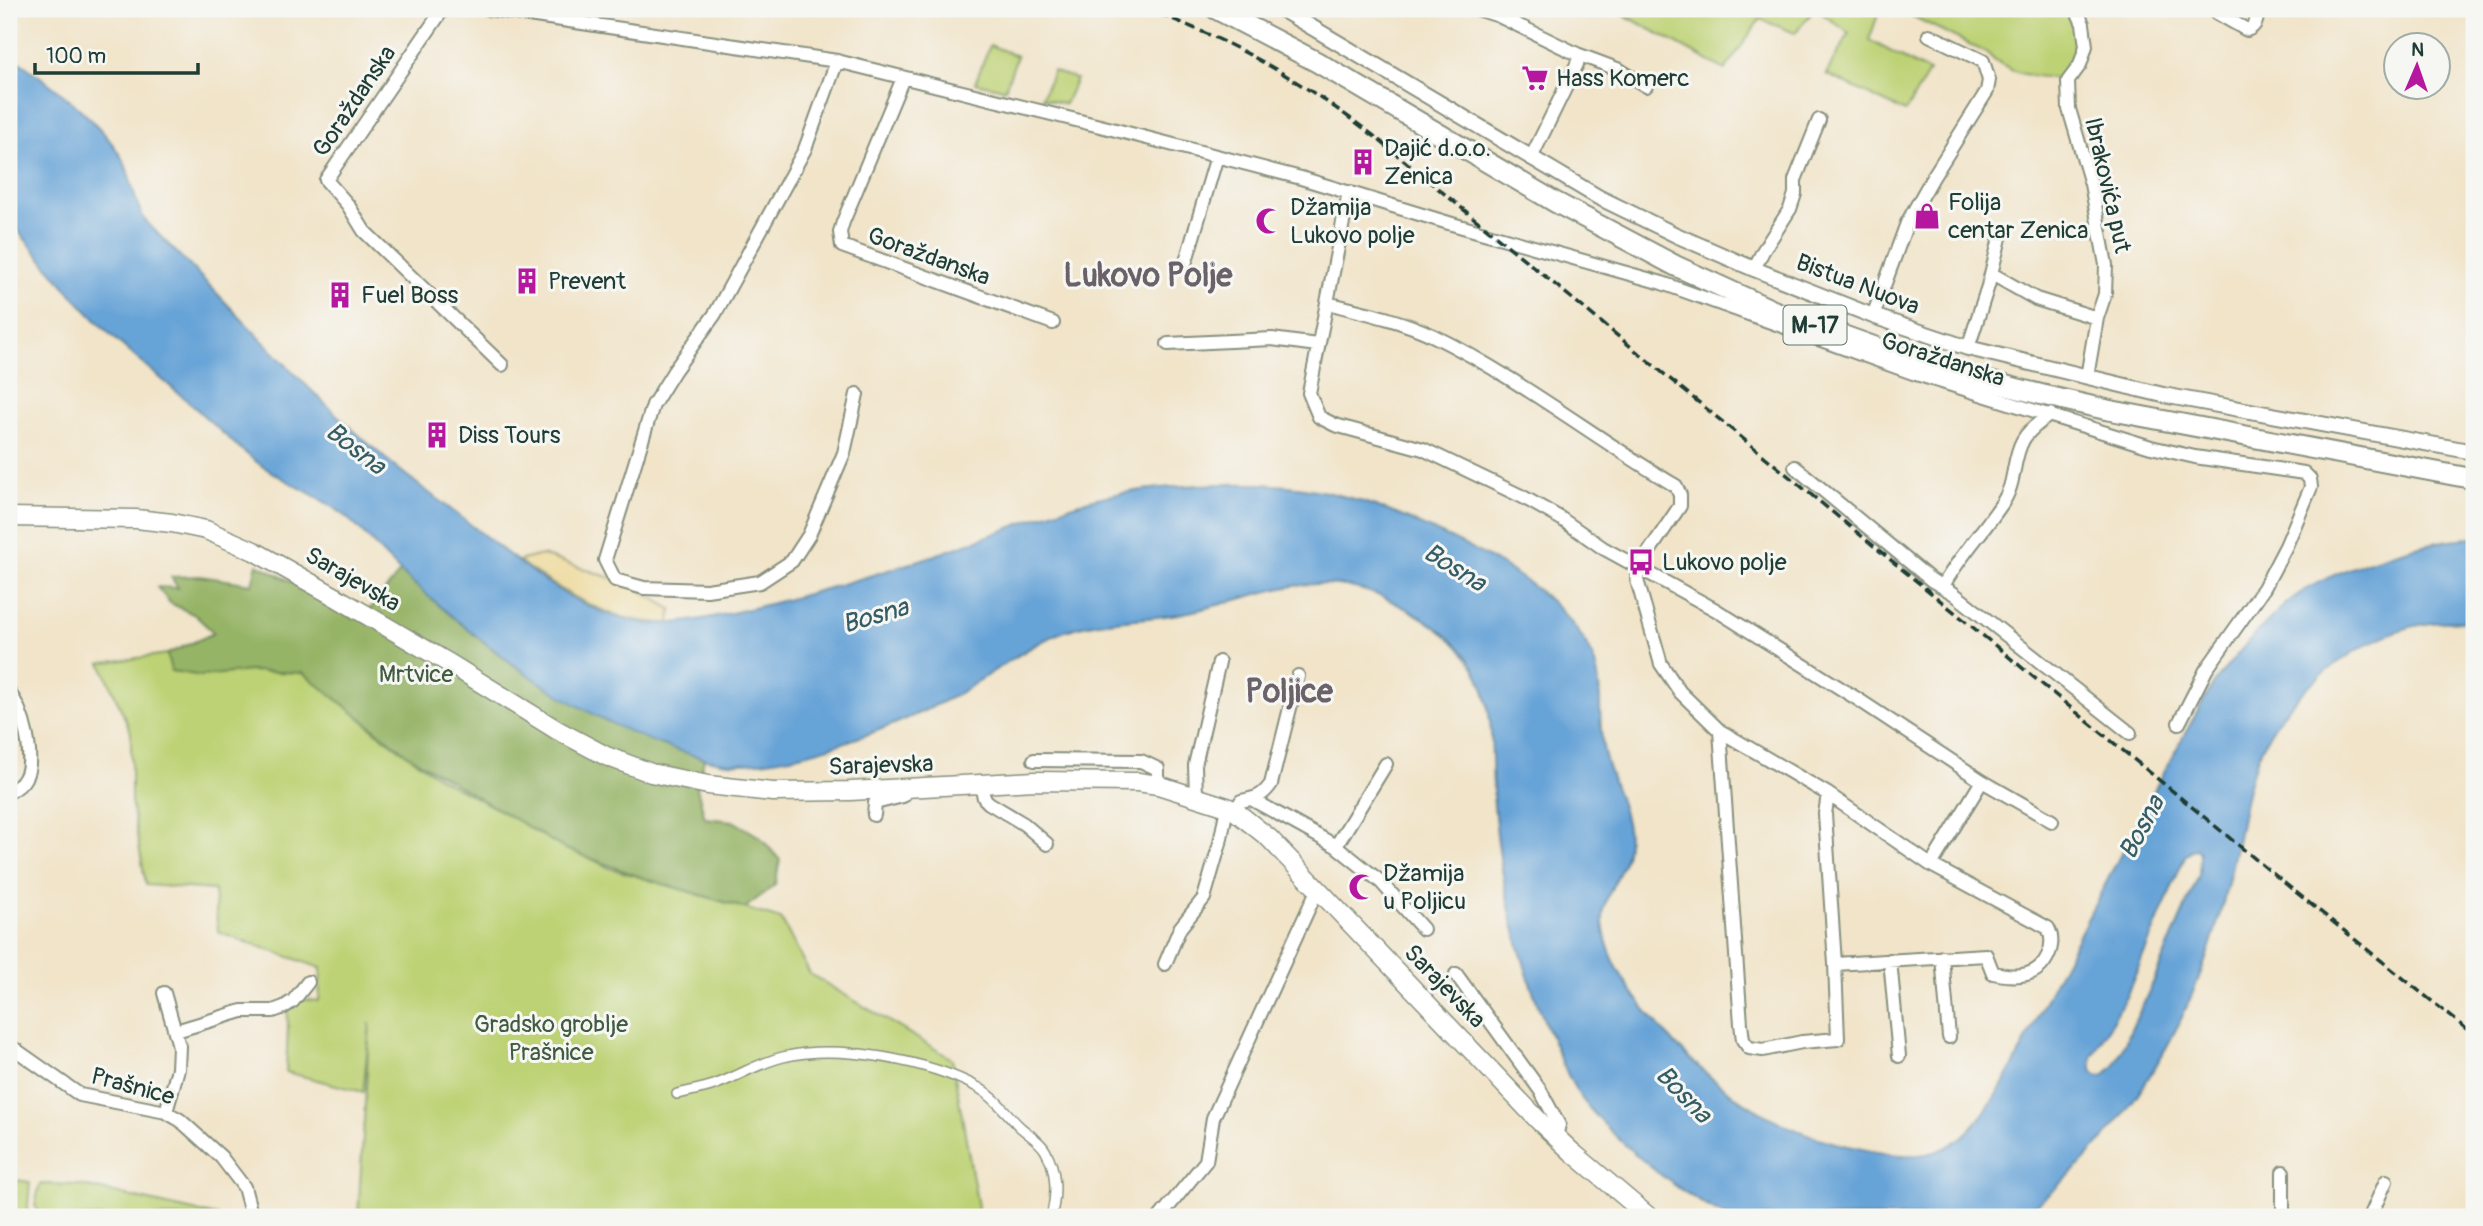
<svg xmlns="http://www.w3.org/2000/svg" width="2483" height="1226" font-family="Pangolin,sans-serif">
	<rect width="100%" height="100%" fill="#f6f6f2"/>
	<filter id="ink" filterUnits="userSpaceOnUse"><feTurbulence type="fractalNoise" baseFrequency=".0143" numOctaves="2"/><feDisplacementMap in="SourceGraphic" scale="14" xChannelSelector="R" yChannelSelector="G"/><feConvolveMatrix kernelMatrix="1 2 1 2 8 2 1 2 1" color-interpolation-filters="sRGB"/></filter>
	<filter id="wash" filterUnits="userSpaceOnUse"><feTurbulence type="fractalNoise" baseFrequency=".00686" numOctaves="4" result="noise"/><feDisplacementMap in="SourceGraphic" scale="28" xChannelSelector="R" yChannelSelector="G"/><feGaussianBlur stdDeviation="1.57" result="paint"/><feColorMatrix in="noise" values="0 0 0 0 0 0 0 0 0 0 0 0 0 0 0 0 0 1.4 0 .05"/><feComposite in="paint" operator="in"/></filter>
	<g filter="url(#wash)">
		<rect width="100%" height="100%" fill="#f1e4c9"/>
		<!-- green -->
		<path fill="#bdd275" stroke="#6e8854" stroke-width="2" d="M1613,9H1815L1795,33L1760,19L1725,70Z
			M1816,9H1880L1869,40L1929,72L1905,112L1826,74L1849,33Z
			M1898,9H2072L2080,41L2061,78C2034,77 2006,75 1987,53Z
			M990,45L1017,56L1005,89L975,83Z
			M1053,71L1076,79L1065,104L1042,98Z
			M260,648L327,688L376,732L441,779L523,823L609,868L781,919L810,974L952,1059L978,1207L975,1217H358L370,1023L363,1092L286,1072L288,1027L287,998L319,1001L321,968L218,932L214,890L146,885L131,801V732L101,663L182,652Z
			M9,1179L30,1182L27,1217H9Z
			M40,1184L79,1185L220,1217H40L35,1205Z"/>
		<!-- forest -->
		<path fill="#96b466" stroke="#5a784d" stroke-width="2" d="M257,564L322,597L353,619L372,607L400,572C430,597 460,623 491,648C554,698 628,734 704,759L697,788L705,818L733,821L760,837L780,860L775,885L745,908L643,878L563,848L409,756L303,673L251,671L202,676L171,671L167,654L214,633L195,615L170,603L157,587L178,588L171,577L200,576L252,584Z"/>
		<!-- sand -->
		<path fill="#eeda9e" stroke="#868c69" stroke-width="2" d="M542,555L629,584L671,609L670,623C609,623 567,594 518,561Z"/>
		<!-- water -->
		<path fill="#66a3d7" stroke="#427086" stroke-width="2" fill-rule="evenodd" d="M9,55C47,80 103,122 124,162C132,179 133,199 144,219C164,241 185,260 206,282C264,342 321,404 385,458C411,480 439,500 466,521C518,562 576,613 644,623C680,628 752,608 789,599C851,582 912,564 972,542C1014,527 1054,509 1097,498C1131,490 1165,487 1200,485C1274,481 1332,486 1401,516C1469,546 1555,582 1590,651C1606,683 1596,718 1604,752C1611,784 1633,819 1627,852C1622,877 1602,894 1603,921C1606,961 1633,995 1657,1024C1711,1086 1771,1130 1853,1147C1877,1152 1901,1158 1926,1154C1945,1151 1962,1139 1975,1124C2009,1084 2030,1030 2054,983C2107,883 2156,781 2214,683C2233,658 2263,624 2287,603C2324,571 2425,539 2474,538V622C2427,619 2394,628 2354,652C2311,678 2272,717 2255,765C2245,792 2242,820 2236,847C2227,890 2216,934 2200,975C2164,1069 2102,1157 2020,1217H1729C1681,1196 1614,1141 1582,1099C1570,1083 1563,1064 1555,1046C1521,971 1501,888 1494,806C1490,766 1496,713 1479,677C1463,642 1425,617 1391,601C1307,561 1253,603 1172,615C1133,621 1092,619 1055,635C1019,651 988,677 954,696C893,728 797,766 728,763C708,761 689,754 671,748C569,714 483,645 404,575C383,556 366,534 345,516C317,493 282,482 254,460C232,443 212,423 192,405C165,381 137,360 111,335C74,300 42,259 9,220ZM2197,849L2200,853L2199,875L2152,985L2114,1066L2103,1076L2096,1075L2092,1070V1057L2126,997L2185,856L2191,850Z"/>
	</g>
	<g filter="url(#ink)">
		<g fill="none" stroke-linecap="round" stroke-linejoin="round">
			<!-- pedestrian casing -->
			<g stroke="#88907e" stroke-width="12">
				<path id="pedestrian" d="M677,1094C689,1091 702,1089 714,1085C737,1077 758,1063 783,1057C837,1043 930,1061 979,1088C995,1097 1005,1112 1018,1125C1026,1133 1039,1140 1045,1150C1057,1170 1057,1195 1051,1217"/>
			</g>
			<!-- minor casing -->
			<g stroke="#88907e" stroke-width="16">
				<path id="minor" d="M443,9L326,180L348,205L364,231L502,365
					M488,9L837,61L1108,128L1301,178L1452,224L1662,283L1913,373L2151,447L2195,457L2304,473L2310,479L2311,487L2286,546L2264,588L2206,670L2179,723
					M1477,9L1499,16L1577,54L1620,70L1646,86
					M2076,9L2083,24L2086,46L2080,65L2068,81L2069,109L2091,184L2106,265L2105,294L2097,318L2087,377
					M2217,13L2247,30C2257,26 2257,19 2258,9
					M837,61L805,149L715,314L674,371L653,405L605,560L615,580L644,588L707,590L760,582L792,561L809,535L844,453L857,394
					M903,78L843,222L840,232L842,246L1053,323
					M1531,158L1577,64L1579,55
					M1349,192L1309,393L1319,417L1335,425L1423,449L1523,497L1560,518L1603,548L1716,610L1859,700L1982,781L2052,821
					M1186,261L1217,156
					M1754,269L1763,251L1790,209L1795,194V180L1819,120
					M1992,274L2036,299L2097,318
					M1327,303C1363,312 1400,320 1434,336C1519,378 1595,438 1676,486L1680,495V506L1638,568L1637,580L1661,664L1680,692L1720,731L1828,794L1931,865L1982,781
					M1873,316L1907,223L1933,177L1987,91L1989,80L1983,61L1929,35
					M1168,344L1272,339L1317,345
					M1968,348L1988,286L2000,238
					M1795,467L1931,580L1953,593L2130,733
					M1943,586C1960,555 1984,531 2003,502C2016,483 2012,459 2023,440C2029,429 2041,422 2050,414
					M9,693C23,708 36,759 25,778C22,784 15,789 9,792
					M1720,731L1741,1024L1743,1040L1749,1048L1763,1050L1802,1042L1838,1039L1835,964
					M1034,760L1141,761L1158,769V785
					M981,785L984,798L989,803L1024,824L1047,844
					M1828,794L1825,814L1835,964L1986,955L1993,973C2004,975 2015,977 2027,974C2046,969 2057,945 2048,928L1931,865
					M1196,796L1195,765L1219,662
					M1253,800L1336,846L1381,882L1423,929
					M1235,811L1241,801C1256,798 1262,797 1271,784L1298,676
					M874,815L875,803L903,796L905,789
					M1336,846L1386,764
					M1942,957L1949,1037
					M1890,960L1899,1056
					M1165,964L1180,928L1204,898L1220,843L1227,807
					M1456,974L1540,1090L1559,1125L1556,1136
					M164,993L179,1046L178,1069L166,1112
					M176,1031L242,1011H273L284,1007L293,1001L308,982
					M9,1045L80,1095L166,1112L180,1120L221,1157L244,1187L252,1217
					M1160,1217L1206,1161L1213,1118L1318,888
					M2283,1217V1172
					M2370,1217L2386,1181"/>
			</g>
			<!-- tertiary casing -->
			<g stroke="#88907e" stroke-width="18">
				<path id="tertiary" d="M1281,9L1598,197L1676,235L1754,269L1873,316L1968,348L2163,395L2474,452"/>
			</g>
			<!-- secondary casing -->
			<g stroke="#88907e" stroke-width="21">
				<path id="secondary" d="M9,517L136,519L172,523L206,530L254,551L334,596L447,662L557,730L606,756L651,773L708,785L773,792L850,791L1035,781L1138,782L1158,785L1227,807L1235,811L1269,838L1540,1122L1572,1152L1649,1217"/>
			</g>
			<!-- trunk casing -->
			<g stroke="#88907e" stroke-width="23">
				<path id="trunk" d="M1216,9L1317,62L1555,202L1676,266L1772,310L1928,366L2043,395L2108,410L2474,479"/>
			</g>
			<!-- pedestrian -->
			<use href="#pedestrian" stroke="#fff" stroke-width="9"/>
			<!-- minor -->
			<use href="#minor" stroke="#fff" stroke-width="12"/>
			<!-- tertiary -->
			<use href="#tertiary" stroke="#fff" stroke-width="14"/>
			<!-- secondary -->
			<use href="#secondary" stroke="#fff" stroke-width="18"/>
			<!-- trunk -->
			<use href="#trunk" stroke="#fff" stroke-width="19"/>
			<!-- rail -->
			<path stroke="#1f3d34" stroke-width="3.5" stroke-dasharray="10 5" stroke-linecap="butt" d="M1145,9C1231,39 1302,81 1374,136L2287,885L2474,1035"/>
		</g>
	</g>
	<!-- icons -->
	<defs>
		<g id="supermarket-bare" transform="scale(2.1)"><path d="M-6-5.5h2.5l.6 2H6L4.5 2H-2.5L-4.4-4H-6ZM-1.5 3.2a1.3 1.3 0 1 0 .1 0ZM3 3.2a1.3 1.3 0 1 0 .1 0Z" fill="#b5179e" stroke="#f6f6f2" stroke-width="2.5" paint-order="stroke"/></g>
		<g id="building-bare" transform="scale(2.1)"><path d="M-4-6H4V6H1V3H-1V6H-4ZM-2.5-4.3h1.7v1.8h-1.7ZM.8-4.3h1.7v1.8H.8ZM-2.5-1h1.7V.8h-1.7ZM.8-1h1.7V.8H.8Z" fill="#b5179e" stroke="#f6f6f2" stroke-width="2.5" paint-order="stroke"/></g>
		<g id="shop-bare" transform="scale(2.1)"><path d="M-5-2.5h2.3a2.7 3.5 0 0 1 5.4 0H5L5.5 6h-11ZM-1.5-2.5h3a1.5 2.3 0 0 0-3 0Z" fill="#b5179e" stroke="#f6f6f2" stroke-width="2.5" paint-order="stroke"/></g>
		<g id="mosque-bare" transform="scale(2.1)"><path d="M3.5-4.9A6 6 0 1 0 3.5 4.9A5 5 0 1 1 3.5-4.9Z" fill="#b5179e" stroke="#f6f6f2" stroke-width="2.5" paint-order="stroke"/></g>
		<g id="bus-bare" transform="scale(2.1)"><path d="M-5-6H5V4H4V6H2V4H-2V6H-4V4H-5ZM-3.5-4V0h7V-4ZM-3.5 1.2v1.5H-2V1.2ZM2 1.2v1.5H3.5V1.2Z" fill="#b5179e" stroke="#f6f6f2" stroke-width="2.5" paint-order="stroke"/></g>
	</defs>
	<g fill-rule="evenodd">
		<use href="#supermarket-bare" x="1535" y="78"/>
		<use href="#building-bare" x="1363" y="162"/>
		<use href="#shop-bare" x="1927" y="216"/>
		<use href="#mosque-bare" x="1269" y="221"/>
		<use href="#building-bare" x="527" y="281"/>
		<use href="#building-bare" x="340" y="295"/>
		<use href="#building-bare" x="437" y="435"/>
		<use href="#bus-bare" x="1641" y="562"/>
		<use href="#mosque-bare" x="1362" y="887"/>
	</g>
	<g text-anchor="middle" stroke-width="6" stroke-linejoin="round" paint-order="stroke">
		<!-- shield labels -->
		<rect fill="#f6f6f2" stroke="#60746d" stroke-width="2" x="1783.5" y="305.5" width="63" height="39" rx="5"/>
		<g font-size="23" font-weight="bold" fill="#1f3d34">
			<text x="1815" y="333">M-17</text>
		</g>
		<!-- poi labels -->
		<g font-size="24" fill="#1f3d34" stroke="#f6f6f2" text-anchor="start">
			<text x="1556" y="86">Hass Komerc</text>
			<text x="1384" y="156">Dajić d.o.o.<tspan x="1384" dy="28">Zenica</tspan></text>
			<text x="1948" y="210">Folija<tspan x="1948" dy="28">centar Zenica</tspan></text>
			<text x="1290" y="215">Džamija<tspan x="1290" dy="28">Lukovo polje</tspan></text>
			<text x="548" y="289">Prevent</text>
			<text x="361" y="303">Fuel Boss</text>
			<text x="458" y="443">Diss Tours</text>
			<text x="1662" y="570">Lukovo polje</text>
			<text x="1383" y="881">Džamija<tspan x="1383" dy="28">u Poljicu</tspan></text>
		</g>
		<!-- street labels -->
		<g font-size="24" fill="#1f3d34" stroke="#f6f6f2">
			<text transform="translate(354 101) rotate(-56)" y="8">Goraždanska</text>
			<text transform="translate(2108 185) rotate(77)" y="8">Ibrakovića put</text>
			<text transform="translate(929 256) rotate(20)" y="8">Goraždanska</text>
			<text transform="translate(1858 284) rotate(21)" y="8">Bistua Nuova</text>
			<text transform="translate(1943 359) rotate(18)" y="8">Goraždanska</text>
			<text transform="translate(353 579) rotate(30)" y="8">Sarajevska</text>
			<text transform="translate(881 765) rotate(-2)" y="8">Sarajevska</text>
			<text transform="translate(1445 986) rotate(46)" y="8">Sarajevska</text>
			<text transform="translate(133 1086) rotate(15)" y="8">Prašnice</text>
		</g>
		<!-- park labels -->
		<g font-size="24" fill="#3f5b41" stroke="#f6f6f2">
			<text x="416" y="682">Mrtvice</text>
			<text x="551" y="1032">Gradsko groblje<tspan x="551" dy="28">Prašnice</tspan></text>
		</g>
		<!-- water labels -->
		<g font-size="26" font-style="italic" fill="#345c65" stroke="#f6f6f2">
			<text transform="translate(356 448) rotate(38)" y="9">Bosna</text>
			<text transform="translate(1455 567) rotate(32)" y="9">Bosna</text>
			<text transform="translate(875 615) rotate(-16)" y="9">Bosna</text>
			<text transform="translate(2141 827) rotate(-62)" y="9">Bosna</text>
			<text transform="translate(1684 1094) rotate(46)" y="9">Bosna</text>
		</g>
		<!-- district labels -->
		<g font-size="32" font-weight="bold" fill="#6b6269" stroke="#f6f6f2">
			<text x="1148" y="286">Lukovo Polje</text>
			<text x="1289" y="702">Poljice</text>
		</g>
	</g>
	<!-- margin -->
	<rect width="2483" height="1226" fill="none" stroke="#f6f6f2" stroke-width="35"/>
	<!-- north arrow -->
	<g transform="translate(2417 66) rotate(2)"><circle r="33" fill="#f6f6f2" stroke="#a0aca6" stroke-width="2"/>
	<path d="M0-5L12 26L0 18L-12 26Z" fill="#b5179e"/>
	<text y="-10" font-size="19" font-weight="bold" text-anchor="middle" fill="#1f3d34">N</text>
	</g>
	<!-- scale -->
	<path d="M35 63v10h163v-10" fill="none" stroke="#1f3d34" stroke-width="3.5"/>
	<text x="46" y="63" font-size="21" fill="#1f3d34" stroke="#f6f6f2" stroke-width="5" paint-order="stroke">100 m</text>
</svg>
